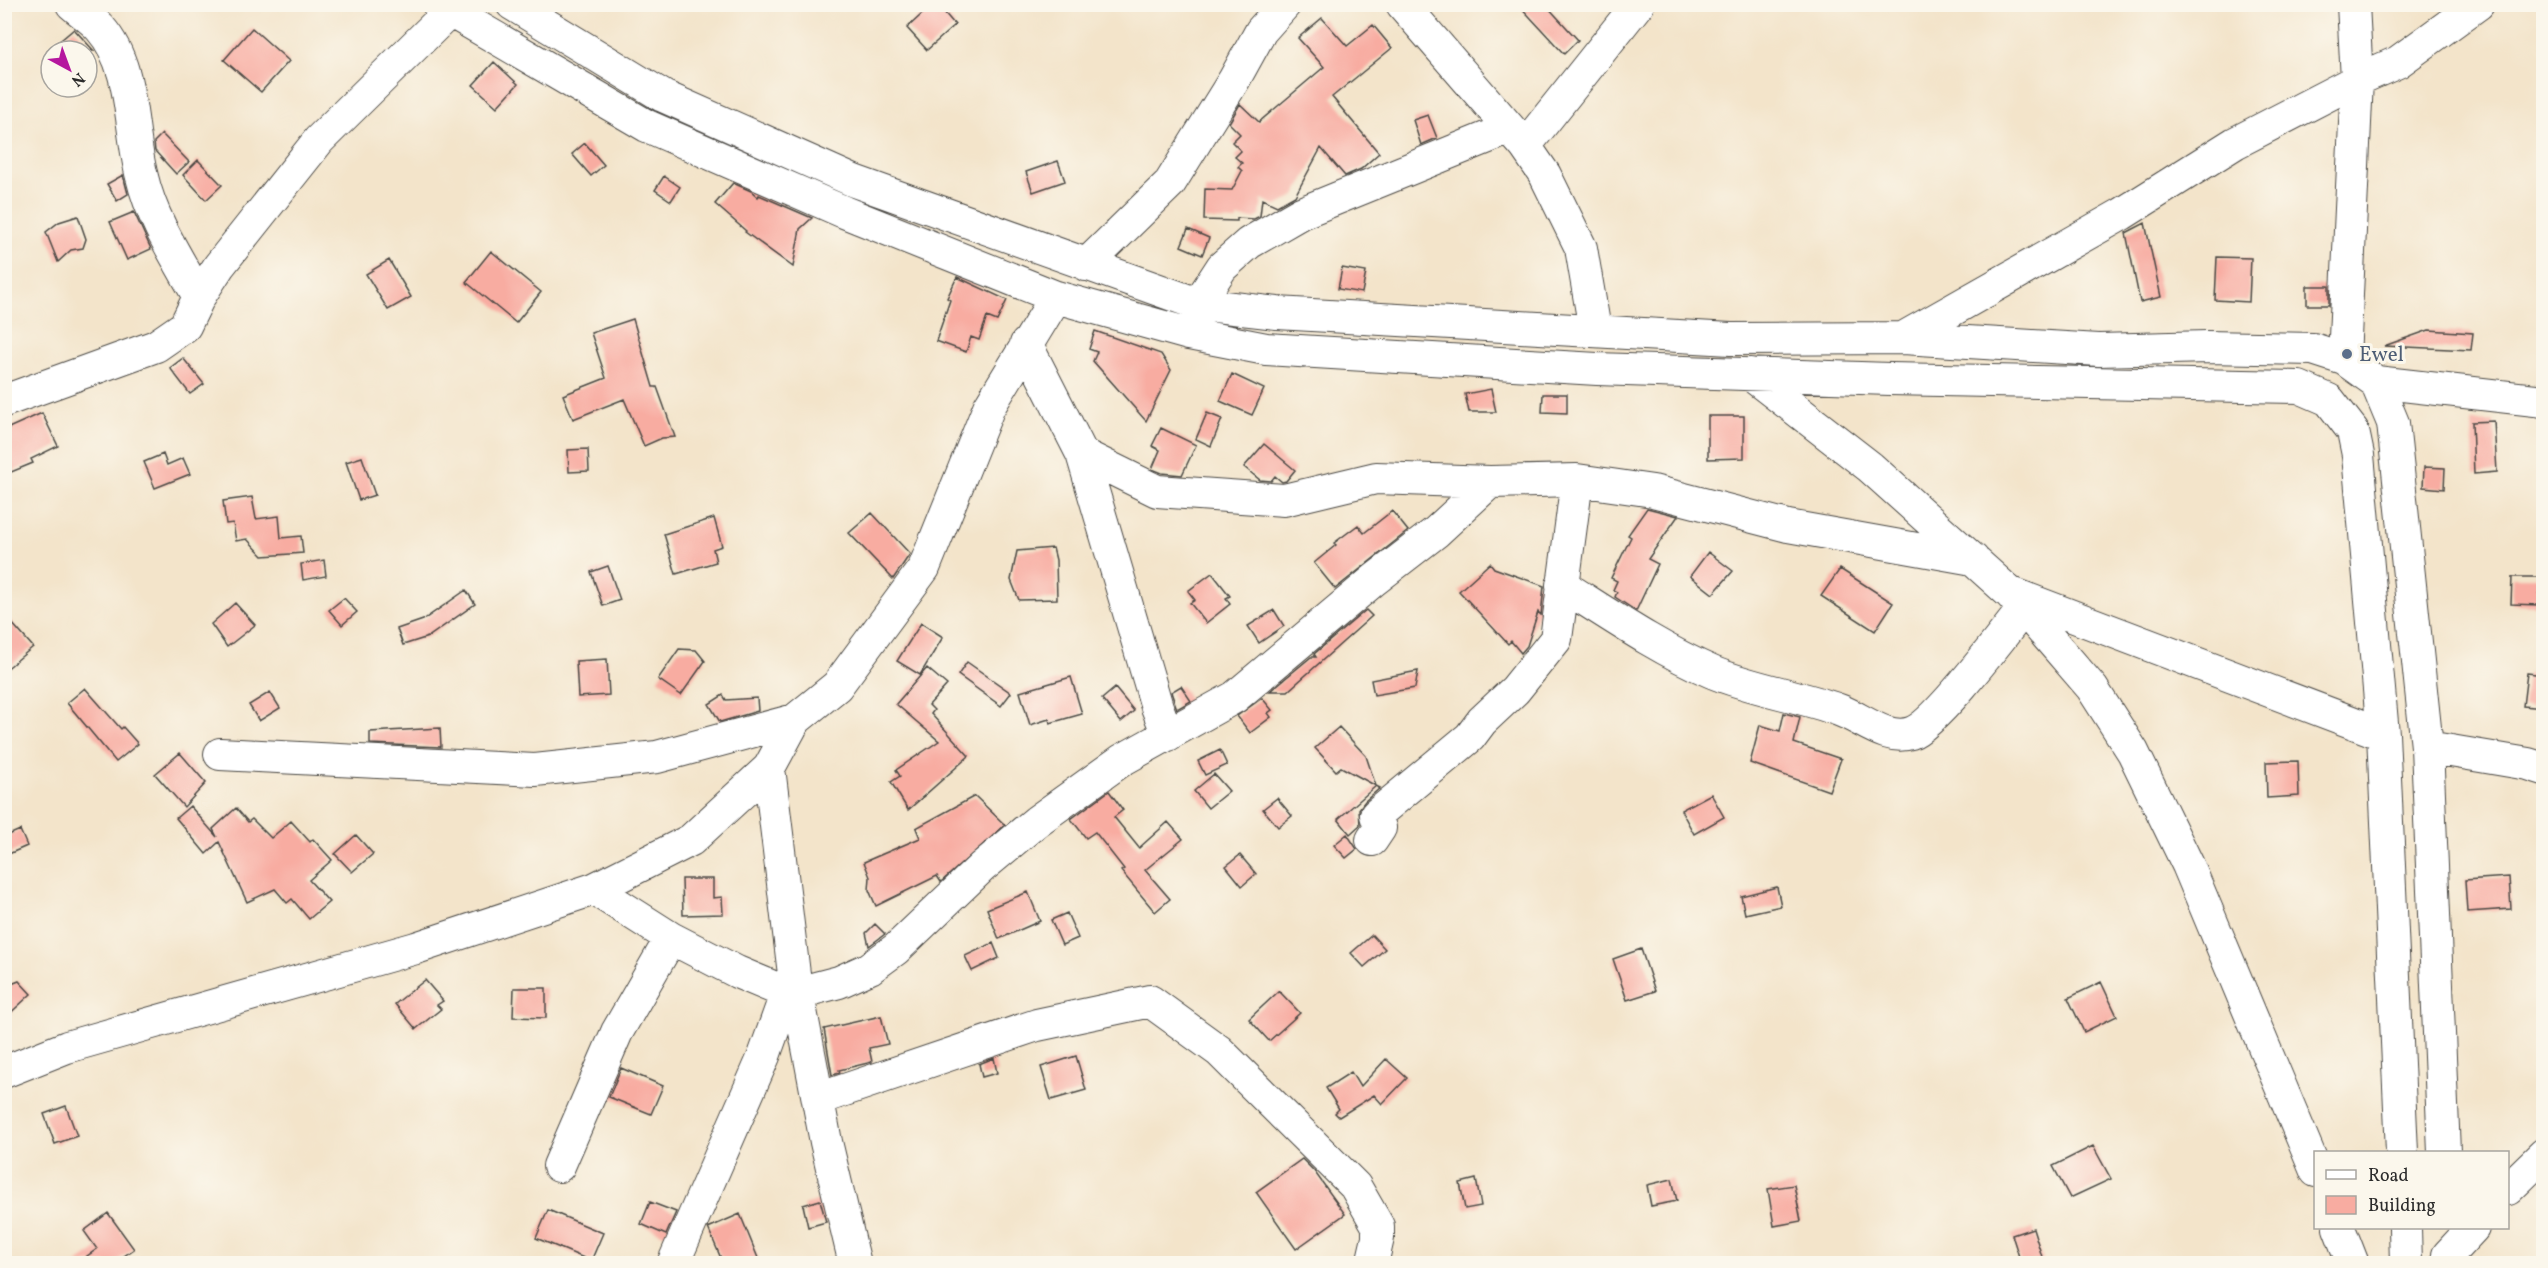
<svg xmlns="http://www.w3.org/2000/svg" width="2548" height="1268" font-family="Vollkorn,serif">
	<rect width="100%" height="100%" fill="#fbf7ec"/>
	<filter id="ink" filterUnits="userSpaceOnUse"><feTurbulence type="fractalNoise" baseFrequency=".0167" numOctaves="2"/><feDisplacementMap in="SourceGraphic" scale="12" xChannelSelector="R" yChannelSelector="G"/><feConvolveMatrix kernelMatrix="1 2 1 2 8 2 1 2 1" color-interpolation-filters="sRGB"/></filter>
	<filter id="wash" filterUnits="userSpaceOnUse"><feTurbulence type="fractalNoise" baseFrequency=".008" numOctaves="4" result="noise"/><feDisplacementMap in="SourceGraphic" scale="24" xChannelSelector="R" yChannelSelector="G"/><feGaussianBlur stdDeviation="1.35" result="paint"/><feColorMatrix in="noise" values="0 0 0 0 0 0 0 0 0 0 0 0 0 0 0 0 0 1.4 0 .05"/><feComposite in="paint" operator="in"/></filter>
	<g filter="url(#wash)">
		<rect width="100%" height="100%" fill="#f3e4ca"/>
		<g id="blocks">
			<!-- building -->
			<path fill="#f8aca1" d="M933,4H937L955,25L927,50L907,28Z
				M1518,4H1545L1578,40L1564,54Z
				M1322,18L1347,46L1373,25L1392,48L1332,97L1379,153L1361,169L1345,176L1321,148L1295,196L1277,206L1262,199L1260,216L1254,219L1237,218V221L1204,220L1205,189L1232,190L1242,171L1238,167L1242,163L1235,157L1241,151L1232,142L1240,134L1229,123L1240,104L1259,122L1324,67L1298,38Z
				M252,28L289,61L261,92L224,60Z
				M74,29L94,51H48Z
				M494,62L518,84L497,107L473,85Z
				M1428,115L1437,138L1421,145L1413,120Z
				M162,134L189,162L176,174L155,151L154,142Z
				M585,143L604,165L591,176L572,154Z
				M198,160L222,185L206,200L183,175Z
				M1058,161L1065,181L1033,192L1026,172Z
				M123,175L128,194L117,201L107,184Z
				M664,176L680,187L671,201L655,190Z
				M733,183L751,191L758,197L759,195L812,218L800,229L793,267L745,232L746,231L715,204Z
				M134,212L151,249L127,260L110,222Z
				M78,216L86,239L83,248L71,250L58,262L46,232L59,222Z
				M2145,223L2161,297L2140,302L2126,233Z
				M1188,229L1209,238L1202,255L1181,246Z
				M491,251L541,292L516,323L466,282Z
				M2217,257L2251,258L2249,302L2215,300Z
				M389,260L411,297L388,310L366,274Z
				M1342,268L1366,272L1362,293L1338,289Z
				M957,277L1007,300L997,321L987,317L979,340L971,337L966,352L936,341L950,300L947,298Z
				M2307,286H2329V305H2307Z
				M633,319L653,387H657L675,437L662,438L644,446L624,399L573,419L563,395L606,378L591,333Z
				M2429,330L2473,333L2471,350L2384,346Z
				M1095,331L1161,354L1171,370L1146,421L1093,361L1097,352L1089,349Z
				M183,358L204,384L190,394L170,368Z
				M1232,374L1264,389L1252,415L1220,401Z
				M1491,389L1496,412H1469L1465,394Z
				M1543,394H1567V413L1542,412Z
				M42,413L58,446L31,459L33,463L4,475V430Z
				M1207,413L1222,419L1211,446L1196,439Z
				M1708,416H1744V458L1708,459Z
				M2494,421L2497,472L2474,474L2472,422Z
				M1161,428L1196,445L1182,475L1162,473L1152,469L1160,450L1152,446Z
				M1264,444L1295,470L1286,481L1282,482L1275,476L1271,481L1260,480L1244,467Z
				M588,449L589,471L569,472L568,450Z
				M163,454L167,465L183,458L190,474L155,488L144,462Z
				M362,457L375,495L359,500L346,462Z
				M2424,467L2445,468L2444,489L2423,487Z
				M252,497L256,519L279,516L281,538L301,536L303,553L263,556L247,539L236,541L233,523L226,524L223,501Z
				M1647,508L1678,516L1648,559L1658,564L1636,611L1615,597L1617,592L1613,590L1617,581L1611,578L1631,537L1628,535Z
				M1392,511L1408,531L1335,589L1314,563L1336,545L1334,543L1358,525L1364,533Z
				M872,513L910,554L893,579L849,533Z
				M714,518L722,546L713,549L716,562L676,574L664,534Z
				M1053,548L1056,560L1057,599L1019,600L1011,580L1017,551Z
				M1708,552L1733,571L1713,594L1690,576Z
				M324,560L326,576L303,580L301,564Z
				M1490,563L1494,568L1544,586L1541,615L1538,612L1527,646L1521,653L1511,641L1508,644L1459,591Z
				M608,566L620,600L603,606L591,572Z
				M1840,569L1893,603L1875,631L1821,596Z
				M1212,573L1230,596L1226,598L1230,604L1206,623L1190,603L1195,600L1188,591Z
				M2512,577H2540L2539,605L2511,604Z
				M466,590L475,604L428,637L403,645L397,629L423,620Z
				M344,598L357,612L342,625L329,610Z
				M235,603L255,625L227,647L211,624Z
				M1274,610L1284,626L1259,643L1248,626Z
				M1366,610L1372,616L1288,691H1270L1311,657H1316L1314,654Z
				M4,614L33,647L4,671Z
				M921,623L943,637L920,675L897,661Z
				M679,649L696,650L705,661L681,695L658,679Z
				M607,659L609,695L578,697L576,661Z
				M967,662L1011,693L1001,706L958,675Z
				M927,668L947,685L929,705L934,710L931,714L969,756L908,810L891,782L900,776L896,770L939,741L896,704Z
				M1418,671L1415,688L1374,695L1371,680Z
				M2527,673L2544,675V708L2523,706Z
				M1071,677L1082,714L1050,723L1049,719L1030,725L1020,692Z
				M1181,686L1191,701L1177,709L1171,692Z
				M85,688L121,729L123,727L138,744L116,762L67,703Z
				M1115,688L1134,711L1121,722L1102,699Z
				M270,692L280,708L259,721L249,705Z
				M723,695L726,700L757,698L758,711L720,722L709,704Z
				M1262,698L1272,710L1268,713L1271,717L1250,733L1237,716Z
				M1784,713L1800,717L1794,743L1841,759L1829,791L1750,763L1760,725L1780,731Z
				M1339,727L1366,756L1376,786L1380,788L1365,801L1359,809L1360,825L1350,834L1338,819L1376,786L1341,767L1336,771L1315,748Z
				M440,728L441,747L370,744V732Z
				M1220,750L1227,765L1205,775L1198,761Z
				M180,753L206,783L184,807L155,774Z
				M2298,761L2299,796L2267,798L2266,762Z
				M1214,774L1229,791L1208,808L1194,791Z
				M1109,791L1123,810L1114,817L1139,848L1168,822L1183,839L1145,870L1170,899L1155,912L1121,871L1124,869L1095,832L1086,838L1071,819Z
				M1711,794L1724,817L1694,834L1681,810Z
				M975,796L1005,825L941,882L937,876L876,906L869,890L870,877L864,862L920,838L916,828Z
				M1277,798L1292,816L1278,827L1263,809Z
				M190,806L217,837L213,829L236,808L248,822L252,819L271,838L291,821L310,842L313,839L332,860L309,880L329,902L309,919L292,899L287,903L275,889L247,902L219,842L206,854L176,818Z
				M20,830L27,846L4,856V837Z
				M1347,834L1357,849L1346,858L1334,845Z
				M356,835L373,854L352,872L335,854Z
				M1240,855L1256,874L1242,886L1226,866Z
				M2509,877L2511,909L2467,912L2465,880Z
				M682,879H713V898L722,897L723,914L683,915Z
				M1777,887L1781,906L1745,914L1741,896Z
				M1028,892L1040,921L999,939L987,909Z
				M1067,913L1078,938L1062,945L1051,920Z
				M875,924L885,934L869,946L866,933Z
				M1372,935L1385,949L1364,967L1351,953Z
				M993,943L999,958L972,971L965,956Z
				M1641,949L1655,991L1627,1000L1613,959Z
				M425,980L443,1001L437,1005L441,1009L416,1029L395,1004Z
				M19,981L31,994L4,1019V987Z
				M2101,982L2117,1016L2084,1032L2068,998Z
				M514,988H546V1018L513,1017Z
				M1279,991L1300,1013L1269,1041L1249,1019Z
				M881,1016L888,1044L869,1048L872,1062L839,1070L840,1073L832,1075L824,1029Z
				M1076,1056L1086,1090L1051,1100L1041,1067Z
				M994,1058L997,1073L982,1077L979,1064Z
				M1386,1059L1407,1078L1382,1104L1374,1095L1339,1117L1335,1113L1339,1109L1326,1088L1351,1072L1360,1087Z
				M621,1068L663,1086L651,1114L609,1097Z
				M66,1106L77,1136L55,1144L44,1114Z
				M2093,1146L2111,1179L2070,1198L2053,1166Z
				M1302,1159L1314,1171L1345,1214L1296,1249L1256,1192Z
				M1476,1179L1481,1206L1465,1209L1460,1183Z
				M1672,1179L1677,1201L1651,1206L1647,1185Z
				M1794,1185L1801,1221L1774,1226L1768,1189Z
				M820,1200L826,1222L808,1227L803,1205Z
				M650,1202L676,1212L666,1235L641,1224Z
				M548,1210L603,1233L591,1261L536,1238Z
				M108,1213L134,1249L114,1263H77L97,1249L84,1231Z
				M740,1214L760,1263H723L708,1228Z
				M2033,1228L2043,1260L2021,1263L2012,1235Z"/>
		</g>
	</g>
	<g filter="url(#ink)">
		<use href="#blocks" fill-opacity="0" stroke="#494743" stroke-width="1.5"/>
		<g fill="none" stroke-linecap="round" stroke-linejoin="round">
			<!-- minor casing -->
			<g stroke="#494743" stroke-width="34">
				<path id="minor" d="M72,4C81,12 92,19 100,28C135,67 129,129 142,177C152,220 178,259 199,297
					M438,4L647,126L844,212L1056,297L1189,334L1266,349L1597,369L1890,379L2299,387L2329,400L2353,431L2358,455L2383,734L2402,1152
					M512,4L663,96L854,181L1198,304L1277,313L1731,339L1903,338L2099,350L2207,347L2313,349L2344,359L2376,382L2393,423L2427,747L2444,1152
					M1402,4L1525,146L1545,175L1581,248L1595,330
					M1525,146L1638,4
					M1086,265L1170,183L1234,80L1261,31L1285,4
					M1198,304L1222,267L1249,243L1301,213L1508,129
					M1903,338L2122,214L2235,143L2357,80L2398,62L2478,4
					M1026,344L1082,454L1157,707L1168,735
					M2344,359L2357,80L2353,4
					M1750,374L1870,467L2010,593L2092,688L2133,752L2188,865L2316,1171
					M2376,382L2544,401
					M4,401L156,346L185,326L199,297L219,266L319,140L449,12
					M1082,454L1157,491L1284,500L1376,478L1490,482L1577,480L1653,491L1788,526L1973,559
					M1562,585C1611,616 1659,649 1712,672C1752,689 1798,695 1839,710C1862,718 1886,741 1911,733C1935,725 2005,632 2024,608
					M2014,594L2383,734
					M2427,747L2528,764L2544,769
					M220,754L535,770L657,757L795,720
					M769,768L794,974L826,1142L855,1264
					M1372,840L1380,828L1376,815L1470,737L1482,721L1515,690L1556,639L1577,480
					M594,889L671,938L737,972L787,993
					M797,993L839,982L870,968L896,949L982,867L1037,821L1122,760L1235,697L1374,580L1436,532L1490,482
					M4,1072L67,1047L416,948L594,889L691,840L769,768L795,720L837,686L924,568L989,407L1056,297
					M818,1099L1037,1025L1150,1001L1219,1051L1355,1186L1378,1226V1238L1372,1264
					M559,1166L617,1032L671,938
					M2508,1189L2544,1154
					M2339,1228L2353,1264
					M2405,1228L2406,1264
					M2448,1255L2473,1228
					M673,1264L764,1056L793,975"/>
			</g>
			<!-- minor -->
			<use href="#minor" stroke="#fff" stroke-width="32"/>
		</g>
	</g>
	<!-- markers -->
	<circle fill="#5c6f8a" stroke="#fbf7ec" stroke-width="2" cx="2347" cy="354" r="6"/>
	<g text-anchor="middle" stroke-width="6" stroke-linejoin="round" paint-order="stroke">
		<!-- service labels -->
		<g font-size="21" fill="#4e5e75" stroke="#fbf7ec" text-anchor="start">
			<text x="2359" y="361">Ewel</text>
		</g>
	</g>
	<!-- margin -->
	<rect width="2548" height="1268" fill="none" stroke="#fbf7ec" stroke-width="24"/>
	<!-- legend -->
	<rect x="2314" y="1151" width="195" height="78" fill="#fbf7ec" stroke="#a8a59f" stroke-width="1.5"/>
	<rect x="2326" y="1170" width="30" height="9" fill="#ffffff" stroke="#a8a59f" stroke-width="1.5"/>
	<text x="2368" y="1181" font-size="18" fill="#2b2b2b">Road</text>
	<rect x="2326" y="1196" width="30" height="18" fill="#f8aca1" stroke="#a8a59f" stroke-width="1.5"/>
	<text x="2368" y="1211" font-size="18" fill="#2b2b2b">Building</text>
	<!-- north arrow -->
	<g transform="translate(69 69) rotate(139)"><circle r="28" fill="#fbf7ec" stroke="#a8a59f" stroke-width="1.5"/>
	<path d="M0-4.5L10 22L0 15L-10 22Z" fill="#b5179e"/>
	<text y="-9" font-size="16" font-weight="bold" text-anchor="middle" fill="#2b2b2b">N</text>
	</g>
</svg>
